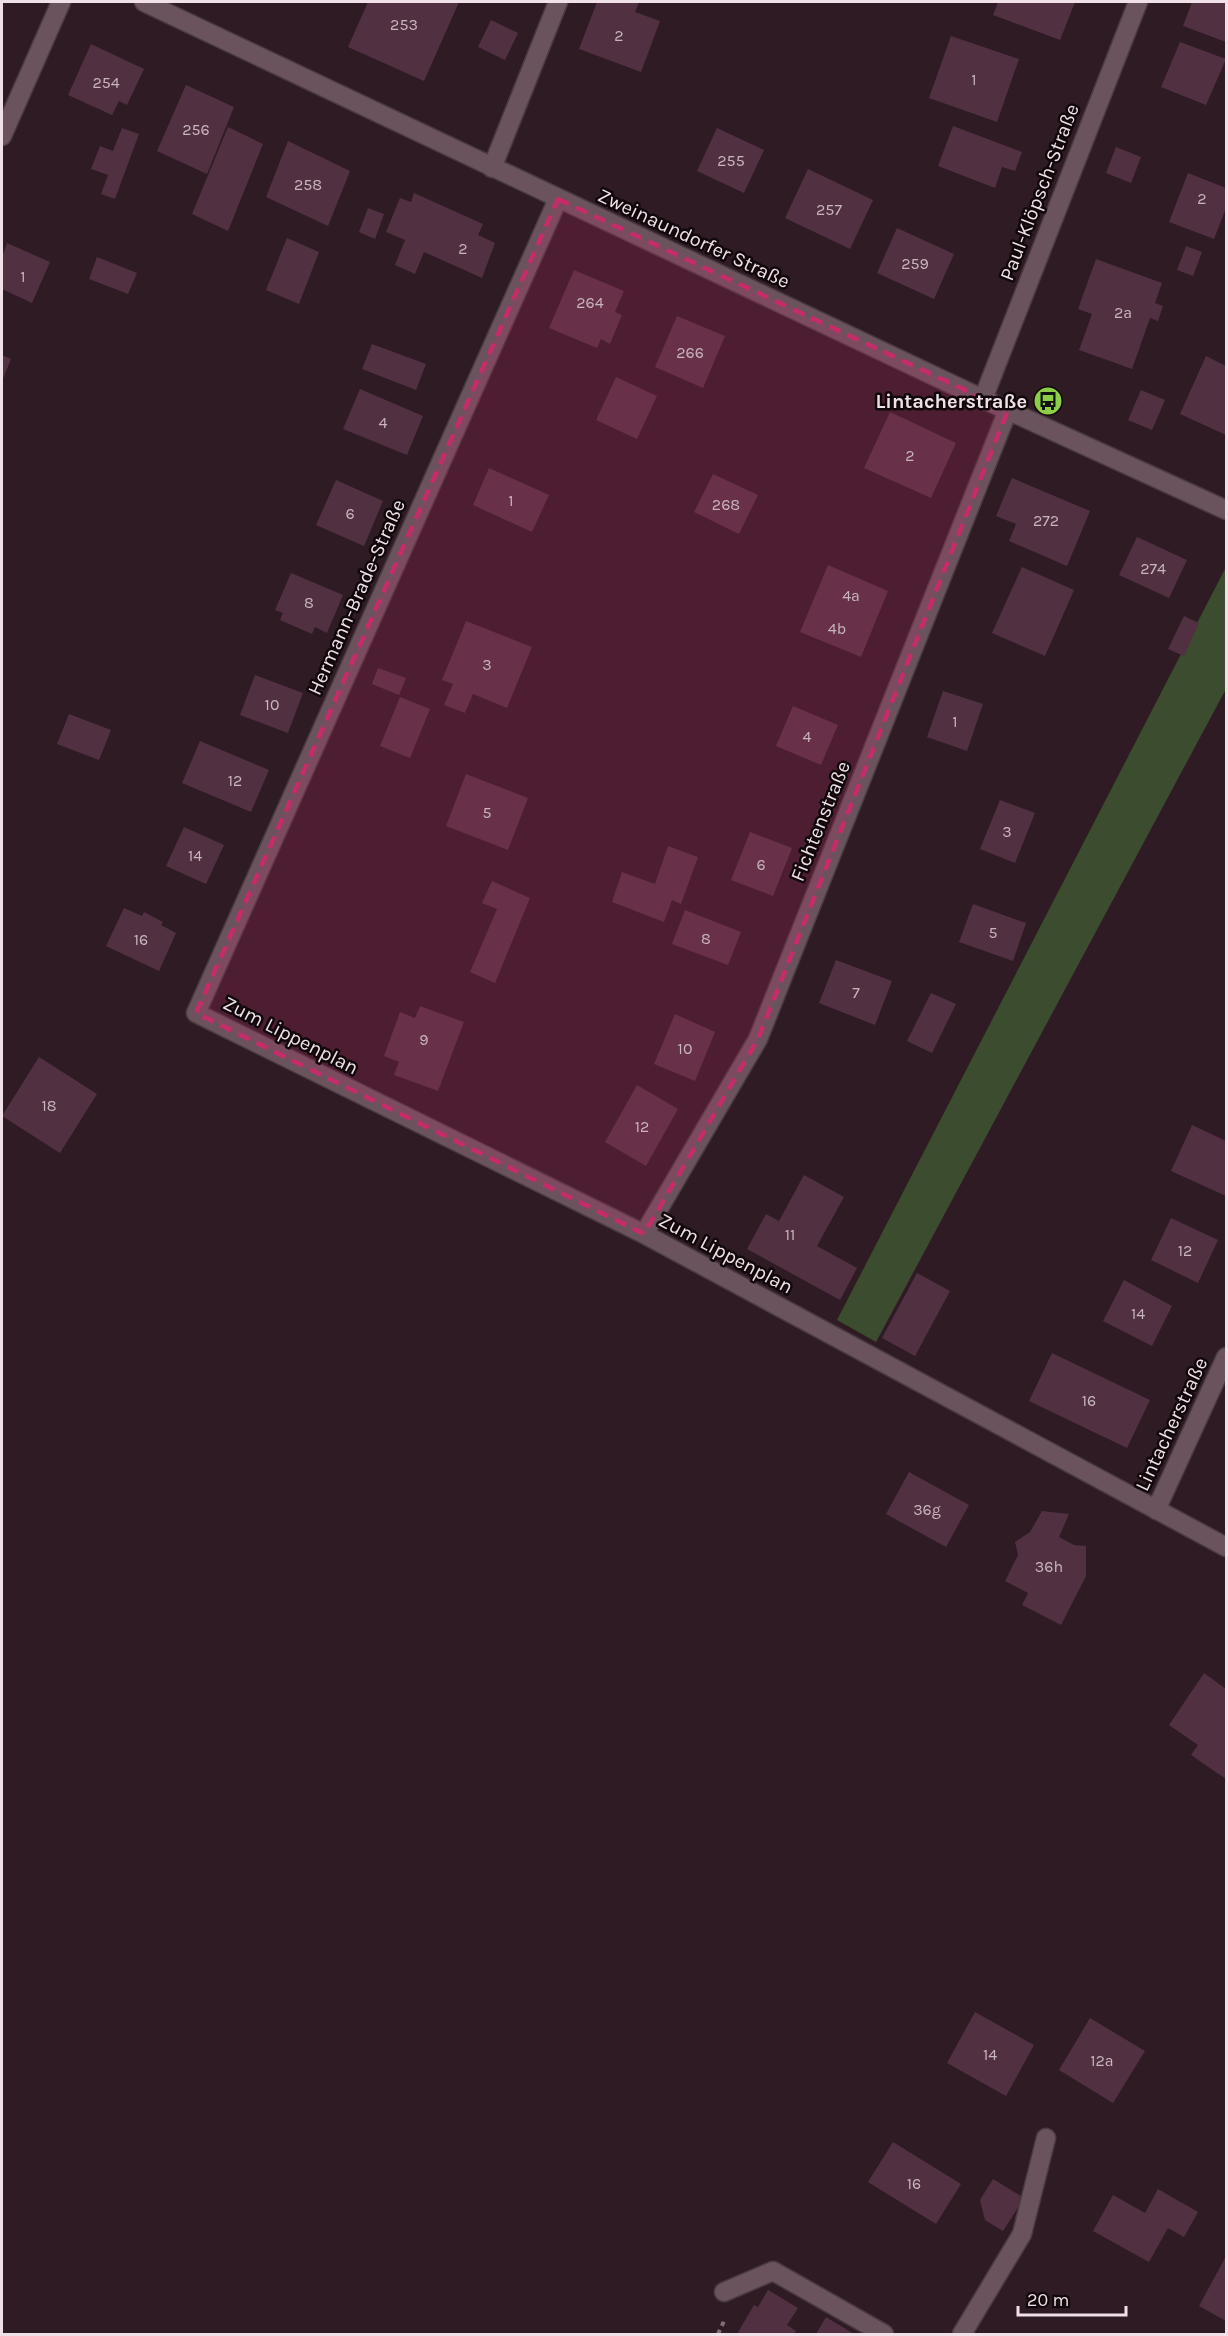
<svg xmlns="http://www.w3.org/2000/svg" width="1228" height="2336" font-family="Karla,sans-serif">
	<rect width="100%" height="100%" fill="#2f1b24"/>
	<!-- green -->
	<path fill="#3c4c2f" d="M1226,567V689L876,1342L837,1320Z"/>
	<!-- building -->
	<path fill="#513141" d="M368,2H459L424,81L348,47Z
		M597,2H639L635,12L660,21L641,72L579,49Z
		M998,2H1075L1060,40L993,15Z
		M1192,2H1226V42L1183,26Z
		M491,20L518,33L505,60L478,47Z
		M951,36L1019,59L997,122L929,98Z
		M1180,42L1226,59L1206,105L1161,87Z
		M91,44L144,69L127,105L119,101L112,115L68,95Z
		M186,85L234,107L207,174L157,151Z
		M953,126L1022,152L1015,171L1002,167L995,188L938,166Z
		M228,127L263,144L228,231L192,214Z
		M122,128L139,134L115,199L101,194L108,175L91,169L100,146L113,151Z
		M717,128L764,150L744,193L697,171Z
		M288,141L350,171L328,226L266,197Z
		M1116,147L1141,157L1131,183L1106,173Z
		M808,169L873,200L850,249L785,218Z
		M1188,173L1226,188V208L1214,239L1169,222Z
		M414,193L483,224L478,235L495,243L482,278L424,252L415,274L395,265L405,240L386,232L400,198L411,202Z
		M368,208L384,214L375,239L359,232Z
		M897,228L954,254L934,299L877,273Z
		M287,238L319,252L299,304L266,290Z
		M7,243L50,262L32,303L2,289V257Z
		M1186,246L1202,252L1193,276L1177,270Z
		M97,257L137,273L128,294L89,279Z
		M1096,259L1162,283L1155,303L1163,306L1158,321L1150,318L1132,369L1079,350L1092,314L1078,309Z
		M574,270L624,291L615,312L622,315L610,344L601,339L597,348L549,328Z
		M677,316L725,336L703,388L655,367Z
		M372,344L426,364L416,390L362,369Z
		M2,355L11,359L2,381Z
		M1206,356L1226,366V435L1180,414Z
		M616,377L657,396L637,439L596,420Z
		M360,389L423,416L407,455L343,429Z
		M1141,390L1165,400L1152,430L1128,420Z
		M890,412L956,443L931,498L864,468Z
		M489,468L549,495L532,532L473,505Z
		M713,474L758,495L739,534L694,512Z
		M1012,478L1090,511L1067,566L1009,541L1016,524L996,516Z
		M336,480L383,501L364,546L316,525Z
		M1137,537L1187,560L1169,598L1119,575Z
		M828,565L888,591L861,657L800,632Z
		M1022,567L1074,590L1045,656L992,633Z
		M291,573L343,595L327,633L315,627L312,634L280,620L283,613L275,610Z
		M1184,616L1199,623L1184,656L1168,649Z
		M466,621L532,647L507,708L473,694L465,713L444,705L453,684L442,680Z
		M378,668L406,678L399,695L372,684Z
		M255,675L303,693L288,733L240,715Z
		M943,691L983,704L967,751L927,737Z
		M400,697L430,709L410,758L380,746Z
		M793,706L838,725L821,765L776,746Z
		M69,714L111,730L99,760L57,744Z
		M200,741L269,770L251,812L182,783Z
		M466,774L528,798L508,850L446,826Z
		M1000,800L1035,813L1015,863L980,849Z
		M184,827L224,845L206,884L166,866Z
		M750,832L792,848L773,896L731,880Z
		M668,846L698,857L681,904L672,900L664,922L612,902L622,872L655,884Z
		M492,881L530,898L495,983L470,972L497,909L482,903Z
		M973,904L1026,923L1013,961L959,942Z
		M124,908L142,916L144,912L163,922L161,925L176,933L159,971L106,946Z
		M685,910L741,932L728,965L672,944Z
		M836,960L892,981L875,1025L819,1003Z
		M931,993L956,1004L932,1053L907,1041Z
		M420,1006L464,1022L438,1091L394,1075L399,1062L384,1056L400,1012L415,1018Z
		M675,1014L715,1032L695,1081L654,1064Z
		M39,1057L97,1094L60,1153L2,1116Z
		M637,1085L678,1109L646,1166L605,1142Z
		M1192,1125L1226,1141V1196L1171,1171Z
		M804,1175L844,1197L817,1246L857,1268L840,1300L747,1249L766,1214L779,1221Z
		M1171,1218L1218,1240L1198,1283L1151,1260Z
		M917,1273L950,1291L915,1356L882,1338Z
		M1124,1280L1172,1306L1152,1346L1103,1321Z
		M1052,1353L1150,1400L1127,1448L1029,1401Z
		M909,1472L969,1505L946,1547L886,1514Z
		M1042,1511L1069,1514L1059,1537L1074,1545L1086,1546V1576L1061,1625L1022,1605L1028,1593L1005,1581L1018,1555L1015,1542L1030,1532Z
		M1204,1673L1226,1689V1779L1191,1755L1198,1745L1169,1725Z
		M975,2012L1034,2045L1006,2096L947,2063Z
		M1090,2018L1145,2051L1113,2103L1059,2070Z
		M893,2142L961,2184L936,2224L868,2182Z
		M993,2179L1024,2198L1003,2231L985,2220L980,2200Z
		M1158,2189L1198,2212L1184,2237L1168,2228L1149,2262L1093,2231L1113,2195L1145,2213Z
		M1226,2256V2321L1199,2306Z
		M768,2290L798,2308L787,2325L796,2331L794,2334H737L754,2305L758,2307Z
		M826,2317L854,2334H816Z"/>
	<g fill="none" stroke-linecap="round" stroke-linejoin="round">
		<!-- minor casing -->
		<g stroke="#4a3a42" stroke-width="21">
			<path id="minor" d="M144,2L983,399L1226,510
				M2,136L61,2
				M492,168L558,2
				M558,199L196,1013L644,1234L1226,1547
				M983,399L1138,2
				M644,1234L758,1039L1008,410
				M1156,1510L1226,1357
				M724,2292L773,2271L884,2334
				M962,2334L1022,2234L1046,2138"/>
		</g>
		<!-- path -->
		<path stroke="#806e76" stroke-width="4" stroke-dasharray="4.5 4.5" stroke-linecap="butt" d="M718,2334L725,2319"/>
		<!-- minor -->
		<use href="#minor" stroke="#6b535e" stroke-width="18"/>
	</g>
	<!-- marked area -->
	<path fill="#c62c69" fill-opacity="0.2" stroke="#c62c69" stroke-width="4.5" stroke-dasharray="12 8" stroke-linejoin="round" d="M558,199L1008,410L758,1039L644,1234L196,1013Z"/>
	<!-- icons -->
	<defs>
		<g id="bus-disc" transform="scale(1.5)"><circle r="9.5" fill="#8cce45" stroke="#11080c"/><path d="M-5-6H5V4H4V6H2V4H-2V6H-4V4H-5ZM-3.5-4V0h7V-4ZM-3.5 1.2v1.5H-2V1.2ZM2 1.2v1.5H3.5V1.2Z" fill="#111"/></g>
	</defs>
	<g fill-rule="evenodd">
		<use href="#bus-disc" x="1048" y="401"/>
	</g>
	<g text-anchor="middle" stroke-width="5" stroke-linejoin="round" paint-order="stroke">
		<!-- number labels -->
		<g font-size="16" fill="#c8b5be">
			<text x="404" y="30">253</text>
			<text x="619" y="41">2</text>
			<text x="974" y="85">1</text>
			<text x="106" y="88">254</text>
			<text x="196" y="135">256</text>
			<text x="731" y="166">255</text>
			<text x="308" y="190">258</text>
			<text x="1202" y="204">2</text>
			<text x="829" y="215">257</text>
			<text x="463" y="254">2</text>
			<text x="915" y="269">259</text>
			<text x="23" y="282">1</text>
			<text x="590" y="308">264</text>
			<text x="1123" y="318">2a</text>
			<text x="690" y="358">266</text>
			<text x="383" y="428">4</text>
			<text x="910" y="461">2</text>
			<text x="511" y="506">1</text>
			<text x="726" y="510">268</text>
			<text x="350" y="519">6</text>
			<text x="1046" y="526">272</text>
			<text x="1153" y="574">274</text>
			<text x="851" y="601">4a</text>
			<text x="309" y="608">8</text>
			<text x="837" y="634">4b</text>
			<text x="487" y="670">3</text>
			<text x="272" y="710">10</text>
			<text x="955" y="727">1</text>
			<text x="807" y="742">4</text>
			<text x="235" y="786">12</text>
			<text x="487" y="818">5</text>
			<text x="1007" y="837">3</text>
			<text x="195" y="861">14</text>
			<text x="761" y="870">6</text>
			<text x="993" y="938">5</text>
			<text x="706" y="944">8</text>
			<text x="141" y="945">16</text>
			<text x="856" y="998">7</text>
			<text x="424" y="1045">9</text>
			<text x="685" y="1054">10</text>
			<text x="49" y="1111">18</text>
			<text x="642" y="1132">12</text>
			<text x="790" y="1240">11</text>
			<text x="1185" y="1256">12</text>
			<text x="1138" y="1319">14</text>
			<text x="1089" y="1406">16</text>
			<text x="927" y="1515">36g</text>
			<text x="1049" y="1572">36h</text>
			<text x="990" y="2060">14</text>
			<text x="1102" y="2066">12a</text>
			<text x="914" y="2189">16</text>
		</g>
		<!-- street labels -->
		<g font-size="20" fill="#efe1e7" stroke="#11080c">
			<text transform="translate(1039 192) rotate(-69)" y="7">Paul-Klöpsch-Straße</text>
			<text transform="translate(694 238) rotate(25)" y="7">Zweinaundorfer Straße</text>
			<text transform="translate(356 597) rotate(-66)" y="7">Hermann-Brade-Straße</text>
			<text transform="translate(820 821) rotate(-68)" y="7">Fichtenstraße</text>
			<text transform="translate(291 1035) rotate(27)" y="7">Zum Lippenplan</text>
			<text transform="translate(726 1253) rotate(28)" y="7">Zum Lippenplan</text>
			<text transform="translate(1171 1424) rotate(-65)" y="7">Lintacherstraße</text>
		</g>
		<!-- poi labels -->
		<g font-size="20" font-weight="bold" fill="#efe1e7" stroke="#11080c" text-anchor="end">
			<text x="1027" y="408">Lintacherstraße</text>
		</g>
	</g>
	<!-- border -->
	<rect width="1228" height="2336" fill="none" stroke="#efe1e7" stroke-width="6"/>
	<!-- scale -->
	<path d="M1018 2306v9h108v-9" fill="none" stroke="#efe1e7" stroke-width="3"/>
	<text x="1027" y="2306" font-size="18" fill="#efe1e7" stroke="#11080c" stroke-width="4.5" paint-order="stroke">20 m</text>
</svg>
